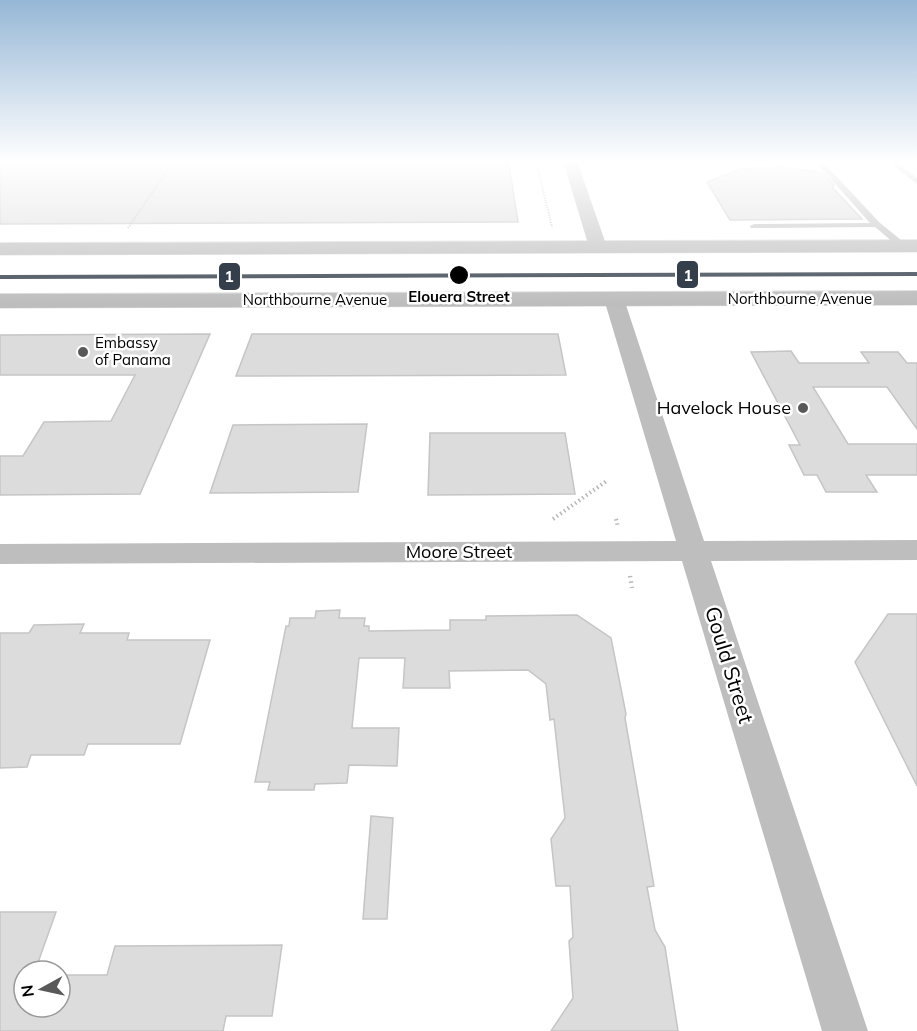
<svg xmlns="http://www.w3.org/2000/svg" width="917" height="1031" font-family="Mulish,sans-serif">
	<rect width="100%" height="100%" fill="#fff"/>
	<!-- building -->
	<path fill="#dcdcdc" stroke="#c5c5c5" stroke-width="1.5" d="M509,164L518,222L0,224V165Z
		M784,167L823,173L834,185L832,187L862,219L730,220L707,182L740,169Z
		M210,334L140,494L0,495V456H23L44,422L111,421L135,375H0V335Z
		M252,334H558L566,375L236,376Z
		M791,351L799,363H869L861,352H898L907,363H917V429L887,387H813L848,444H917V475H866L877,492H826L817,475H804L789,445H800L751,352Z
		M367,424L358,492L210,493L233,425Z
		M430,433H565L575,494L428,495Z
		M340,610L339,618H365L364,626H369V631L450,630V620H486V616L577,615L611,638L626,714L625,718L654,886L647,887L655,930L665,947L678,1031H551L573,998L569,941L573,937L570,886H556L551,839L565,818L554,719L550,720L546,684L528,670L449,671L450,688H403L405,658H359L352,728H399L397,766L349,765L347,783L315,784L314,790H268L270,782H255L286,626H289L290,618H315L316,611Z
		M888,614H917V786L855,662Z
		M84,624L80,633H129L127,640H210L180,744H88L84,755H31L27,767L0,768V633H29L34,625Z
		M371,816L393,818L387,919H363Z
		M0,912H56L35,971H24V1007H60V975H107L115,946L282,945L272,1016H226L223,1031H0Z"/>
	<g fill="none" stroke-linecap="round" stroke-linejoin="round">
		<!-- trunk casing -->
		<g stroke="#dbdbdb" stroke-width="1">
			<path id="trunk" d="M917,240V252L0,255V243Z
				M917,291V305L0,308V294Z"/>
		</g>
		<!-- path-far2 -->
		<path stroke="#b8b8b8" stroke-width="2" stroke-dasharray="1 1.5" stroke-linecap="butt" d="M536,161L552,227
			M0,163L364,161
			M128,228L173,162"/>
		<!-- path-far1 -->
		<path stroke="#b8b8b8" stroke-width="4" stroke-dasharray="1.5 3" stroke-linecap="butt" d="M553,519L608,480
			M616,519L618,527"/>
		<!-- path -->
		<path stroke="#b8b8b8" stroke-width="4.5" stroke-dasharray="1.5 4" stroke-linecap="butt" d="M630,576L632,588"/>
		<!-- service -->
		<path fill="#bebebe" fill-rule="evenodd" d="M815,161H822L880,223L906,244V248H900L875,227L751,228L750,226L754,224L870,223Z
			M888,161H895L917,178V184Z"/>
		<!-- minor -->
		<path fill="#bebebe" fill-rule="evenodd" d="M563,161H577L607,247L604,251H592L589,247Z
			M614,293L621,295L624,299L704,541L917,540V560L711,561L868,1031H822L682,561L0,564V544L676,541L604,299L607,295Z"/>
		<!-- trunk -->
		<use href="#trunk" fill="#bdbdbd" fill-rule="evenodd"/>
		<!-- rail-1 casing -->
		<g stroke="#fff" stroke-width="5">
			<path id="rail-1" d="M917,272V276L0,279V275Z"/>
		</g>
		<!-- rail-1 -->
		<use href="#rail-1" fill="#343f4b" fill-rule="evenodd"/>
	</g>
	<!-- sky -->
	<linearGradient id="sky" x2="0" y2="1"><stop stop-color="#96b7d6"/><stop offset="0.53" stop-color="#fff"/><stop offset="1" stop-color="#fff" stop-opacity="0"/></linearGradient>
	<rect width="917" height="305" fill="url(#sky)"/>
	<!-- markers -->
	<circle fill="#000" stroke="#fff" stroke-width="2" cx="459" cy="275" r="10"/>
	<g fill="#595959" stroke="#fff" stroke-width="2">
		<circle cx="83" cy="352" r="6"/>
		<circle cx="803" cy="408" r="6"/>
	</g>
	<g text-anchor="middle" stroke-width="5" stroke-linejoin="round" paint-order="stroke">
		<!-- far-stop labels -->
		<g font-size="15" font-weight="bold" fill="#000" stroke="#fff">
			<text x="459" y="302">Elouera Street</text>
		</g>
		<!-- far-street labels -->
		<g font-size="15" fill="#000" stroke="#fff">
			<text x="800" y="304">Northbourne Avenue</text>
			<text x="315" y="305">Northbourne Avenue</text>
		</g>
		<!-- far-poi labels -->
		<g font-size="15" fill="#000" stroke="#fff" text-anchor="start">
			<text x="95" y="348">Embassy<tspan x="95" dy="17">of Panama</tspan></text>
		</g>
		<!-- poi labels -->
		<g font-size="18" fill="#000" stroke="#fff" text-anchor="end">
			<text x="791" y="414">Havelock House</text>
		</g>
		<!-- street labels -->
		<g font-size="18" fill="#000" stroke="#fff">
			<text x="459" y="558">Moore Street</text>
		</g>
		<!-- near-street labels -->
		<g font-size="21" fill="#000" stroke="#fff">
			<text transform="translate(729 665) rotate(73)" y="7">Gould Street</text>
		</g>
	</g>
	<g stroke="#fff" stroke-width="2">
		<rect x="676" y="260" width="23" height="29" rx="6" fill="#343f4b"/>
		<rect x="218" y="262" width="23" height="29" rx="6" fill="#343f4b"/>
	</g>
	<g font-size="16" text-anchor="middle" font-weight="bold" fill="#fff">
		<text x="688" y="281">1</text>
		<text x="229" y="282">1</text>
	</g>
	<!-- north arrow -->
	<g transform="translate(42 989) rotate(262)"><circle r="28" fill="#ffffff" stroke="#999999" stroke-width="1.5"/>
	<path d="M0-4.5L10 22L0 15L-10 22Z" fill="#595959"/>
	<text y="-9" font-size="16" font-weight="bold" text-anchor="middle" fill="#000000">N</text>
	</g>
</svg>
